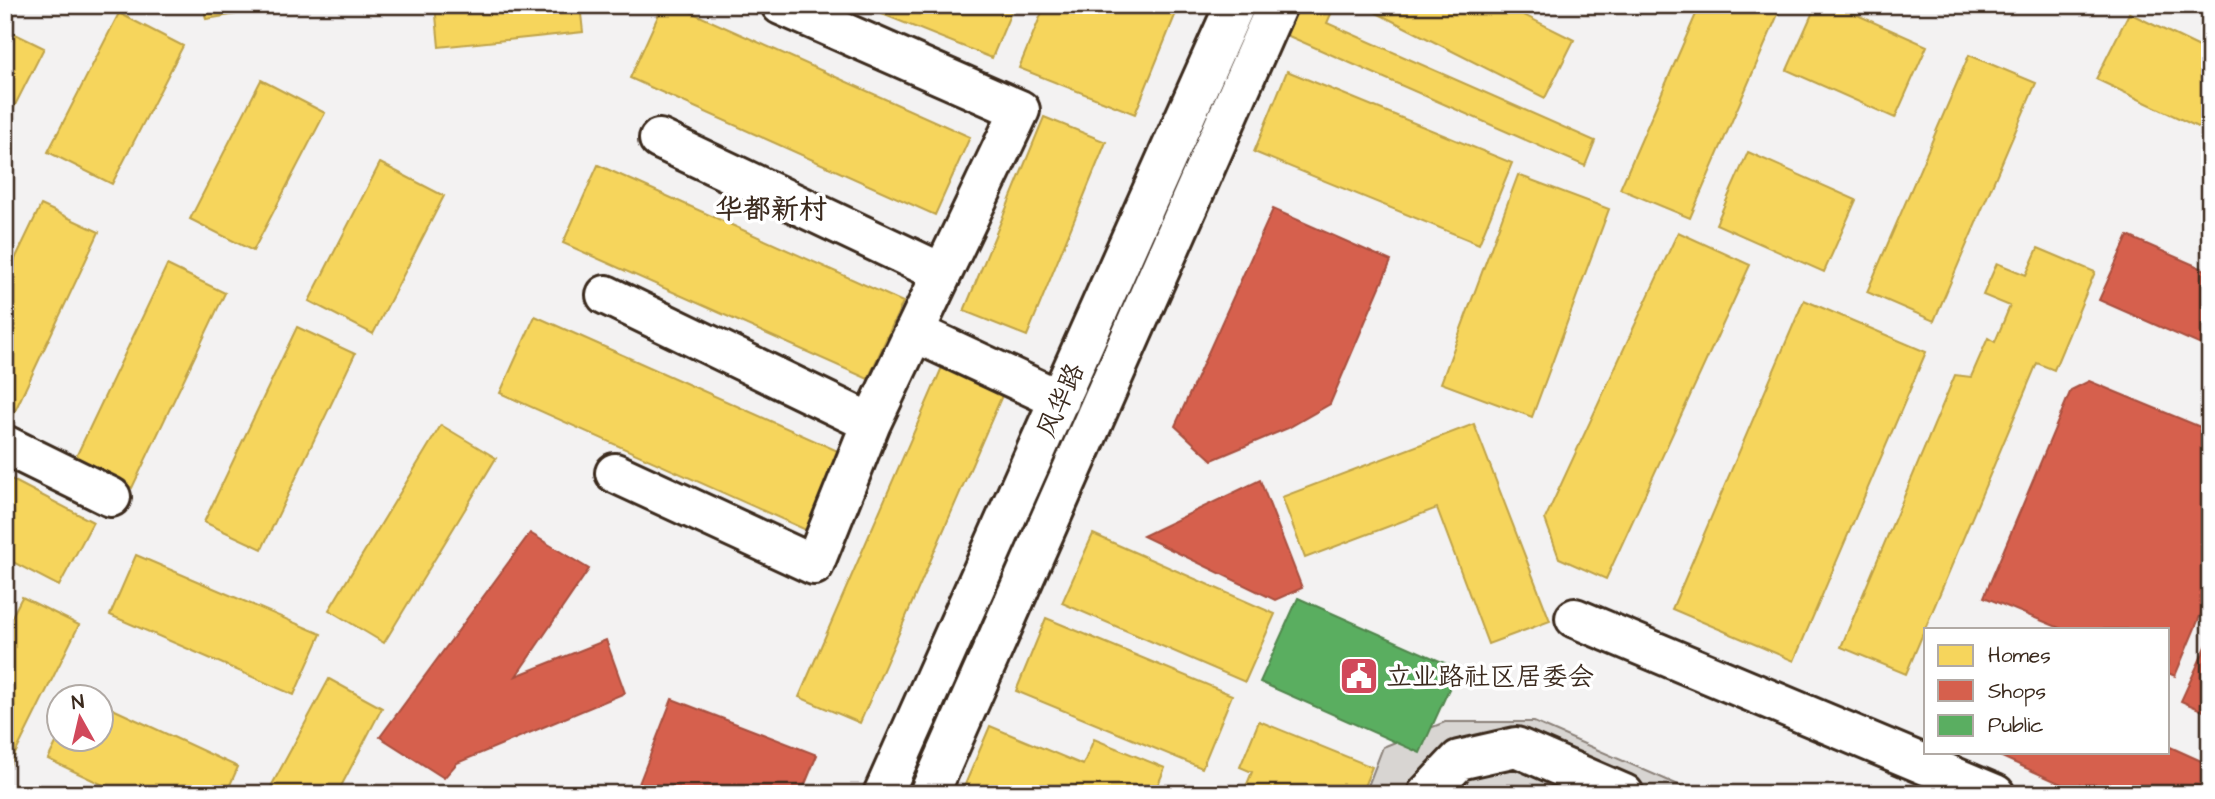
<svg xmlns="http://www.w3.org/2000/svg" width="2215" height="799" font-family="'Architects Daughter','LXGW WenKai TC',sans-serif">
	<rect width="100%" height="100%" fill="#f3f2f2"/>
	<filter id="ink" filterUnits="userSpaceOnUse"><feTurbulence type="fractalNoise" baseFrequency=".0143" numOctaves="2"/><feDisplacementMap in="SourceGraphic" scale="14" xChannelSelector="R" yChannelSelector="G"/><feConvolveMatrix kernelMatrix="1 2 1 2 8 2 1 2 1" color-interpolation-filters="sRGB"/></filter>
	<g filter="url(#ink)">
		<!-- green -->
		<path fill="#d8d5d2" stroke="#8a8078" stroke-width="2" d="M1445,722H1534L1699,794H1365L1383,747Z"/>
		<!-- homes -->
		<path fill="#f6d55c" stroke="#bea249" stroke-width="2" d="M203,5H291L206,19Z
			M435,5H580L583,32L439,47Z
			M663,5H675L970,137L935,215L630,78Z
			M880,5H1014L992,58L877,12Z
			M1045,5H1156L1176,13L1135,114L1019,68Z
			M1297,5H1335L1327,23L1595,141L1585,166L1284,34Z
			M1361,5H1504L1574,40L1545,98Z
			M1700,5H1782L1690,218L1620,189Z
			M1816,5H1835L1927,46L1895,118L1787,70Z
			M119,13L183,46L112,184L48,152Z
			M2129,13L2210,52V133L2096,79Z
			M5,29L44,48L9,117L5,115Z
			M1969,55L2036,83L1934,321L1867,292Z
			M1287,71L1512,163L1479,244L1254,152Z
			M261,80L325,113L253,251L190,219Z
			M1044,117L1106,142L1027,336L964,311Z
			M1748,152L1856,200L1824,272L1716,224Z
			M380,163L444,196L373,334L309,301Z
			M598,165L903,302L868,379L563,243Z
			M1518,175L1609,209L1532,417L1441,383Z
			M41,205L99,232L7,428L5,280Z
			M1678,232L1750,265L1606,579L1559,558L1545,519Z
			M2038,248L2095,272L2054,370L2037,363L1906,674L1841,647L1955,375L1971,377L1988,338L1995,342L2010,306L1983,295L1997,263L2026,275Z
			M167,265L225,293L132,488L74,461Z
			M1804,300L1926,352L1794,661L1672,609Z
			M535,316L840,452L806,530L500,393Z
			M297,327L355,354L262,549L204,522Z
			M946,358L1007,384L860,723L799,697Z
			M1474,424L1550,621L1488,644L1437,508L1305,558L1282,497Z
			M441,425L496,458L384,643L329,610Z
			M5,476L93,522L59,586L5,558Z
			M1093,534L1275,614L1245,682L1062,603Z
			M136,555L321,634L294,695L110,615Z
			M22,597L79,625L5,774V630Z
			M1046,618L1232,695L1202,768L1016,691Z
			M329,679L382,708L337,794H267Z
			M102,704L238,767L226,794H122L48,759L60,735V740H102Z
			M1259,721L1372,767L1361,794H1243L1252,772L1240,767Z
			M990,726L1083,765L1094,739L1165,768L1154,794H961Z"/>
		<!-- shops -->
		<path fill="#d6604d" stroke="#a8503f" stroke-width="2" d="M1273,209L1391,261L1330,404L1288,428L1212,460L1175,426Z
			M2128,236L2210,272V349L2099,300Z
			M2089,381L2210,431V592L2175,676L2168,673V629H2062L1984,597L2071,390Z
			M1260,480L1302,588L1275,600L1143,536Z
			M530,533L589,569L516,676L606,640L625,693L457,763L444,778L380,737Z
			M2210,638V714L2181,701Z
			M672,699L817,755L801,794H635Z
			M2168,746L2210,765V794H2083L1991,752H2168Z"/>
		<!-- public -->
		<path fill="#5aae61" stroke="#51864d" stroke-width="2" d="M1298,598L1458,669L1420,753L1260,682Z"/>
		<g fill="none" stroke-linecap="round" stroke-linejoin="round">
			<!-- minor casing -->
			<g stroke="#3b2a1e" stroke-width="44">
				<path id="minor" d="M659,139L942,273
					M606,295L871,423L1020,110L781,5
					M914,332L1060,400
					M5,445L111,497
					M615,473L814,565L871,423
					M1575,618L1995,794
					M883,794L1235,5
					M929,794L1277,5
					M1427,794L1459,760L1516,747L1624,794"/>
			</g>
			<!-- minor -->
			<use href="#minor" stroke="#fff" stroke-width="38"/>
		</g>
	</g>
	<!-- icons -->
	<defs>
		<g id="civic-square" transform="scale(2.0125)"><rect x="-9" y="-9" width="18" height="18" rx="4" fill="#d1495b" stroke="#fff"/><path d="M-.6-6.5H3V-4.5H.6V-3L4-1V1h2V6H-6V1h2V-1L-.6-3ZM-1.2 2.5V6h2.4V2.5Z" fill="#fff"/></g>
	</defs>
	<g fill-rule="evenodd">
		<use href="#civic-square" x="1359" y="676"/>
	</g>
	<g text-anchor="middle" stroke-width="7" stroke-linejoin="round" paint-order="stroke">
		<!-- street labels -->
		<g font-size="26" fill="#3b2a1e" stroke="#fff">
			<text transform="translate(1060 400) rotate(-66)" y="9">风华路</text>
		</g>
		<!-- poi labels -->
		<g font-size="26" fill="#3b2a1e" stroke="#fff" text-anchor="start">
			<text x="1386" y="685">立业路社区居委会</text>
		</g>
		<!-- neighbourhood labels -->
		<g font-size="28" font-weight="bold" fill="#3b2a1e" stroke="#fff">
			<text x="771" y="218">华都新村</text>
		</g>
	</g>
	<!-- margin -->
	<rect width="2215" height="799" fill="none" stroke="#fff" stroke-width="28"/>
	<rect x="14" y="14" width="2187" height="771" fill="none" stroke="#3b2a1e" stroke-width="2.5" filter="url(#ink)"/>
	<!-- legend -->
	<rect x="1924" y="628" width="245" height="126" fill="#ffffff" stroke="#b1aaa5" stroke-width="2"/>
	<rect x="1938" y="645" width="35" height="21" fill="#f6d55c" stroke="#b1aaa5" stroke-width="2"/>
	<text x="1988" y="662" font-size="21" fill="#3b2a1e">Homes</text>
	<rect x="1938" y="680" width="35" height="21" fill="#d6604d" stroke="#b1aaa5" stroke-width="2"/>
	<text x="1988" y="698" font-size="21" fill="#3b2a1e">Shops</text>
	<rect x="1938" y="715" width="35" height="21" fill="#5aae61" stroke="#b1aaa5" stroke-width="2"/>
	<text x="1988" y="732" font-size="21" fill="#3b2a1e">Public</text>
	<!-- north arrow -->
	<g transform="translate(80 718) rotate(352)"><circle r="33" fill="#ffffff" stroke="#b1aaa5" stroke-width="2"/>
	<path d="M0-5L12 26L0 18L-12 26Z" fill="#d1495b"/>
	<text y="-10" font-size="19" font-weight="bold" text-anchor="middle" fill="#3b2a1e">N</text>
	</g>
</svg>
